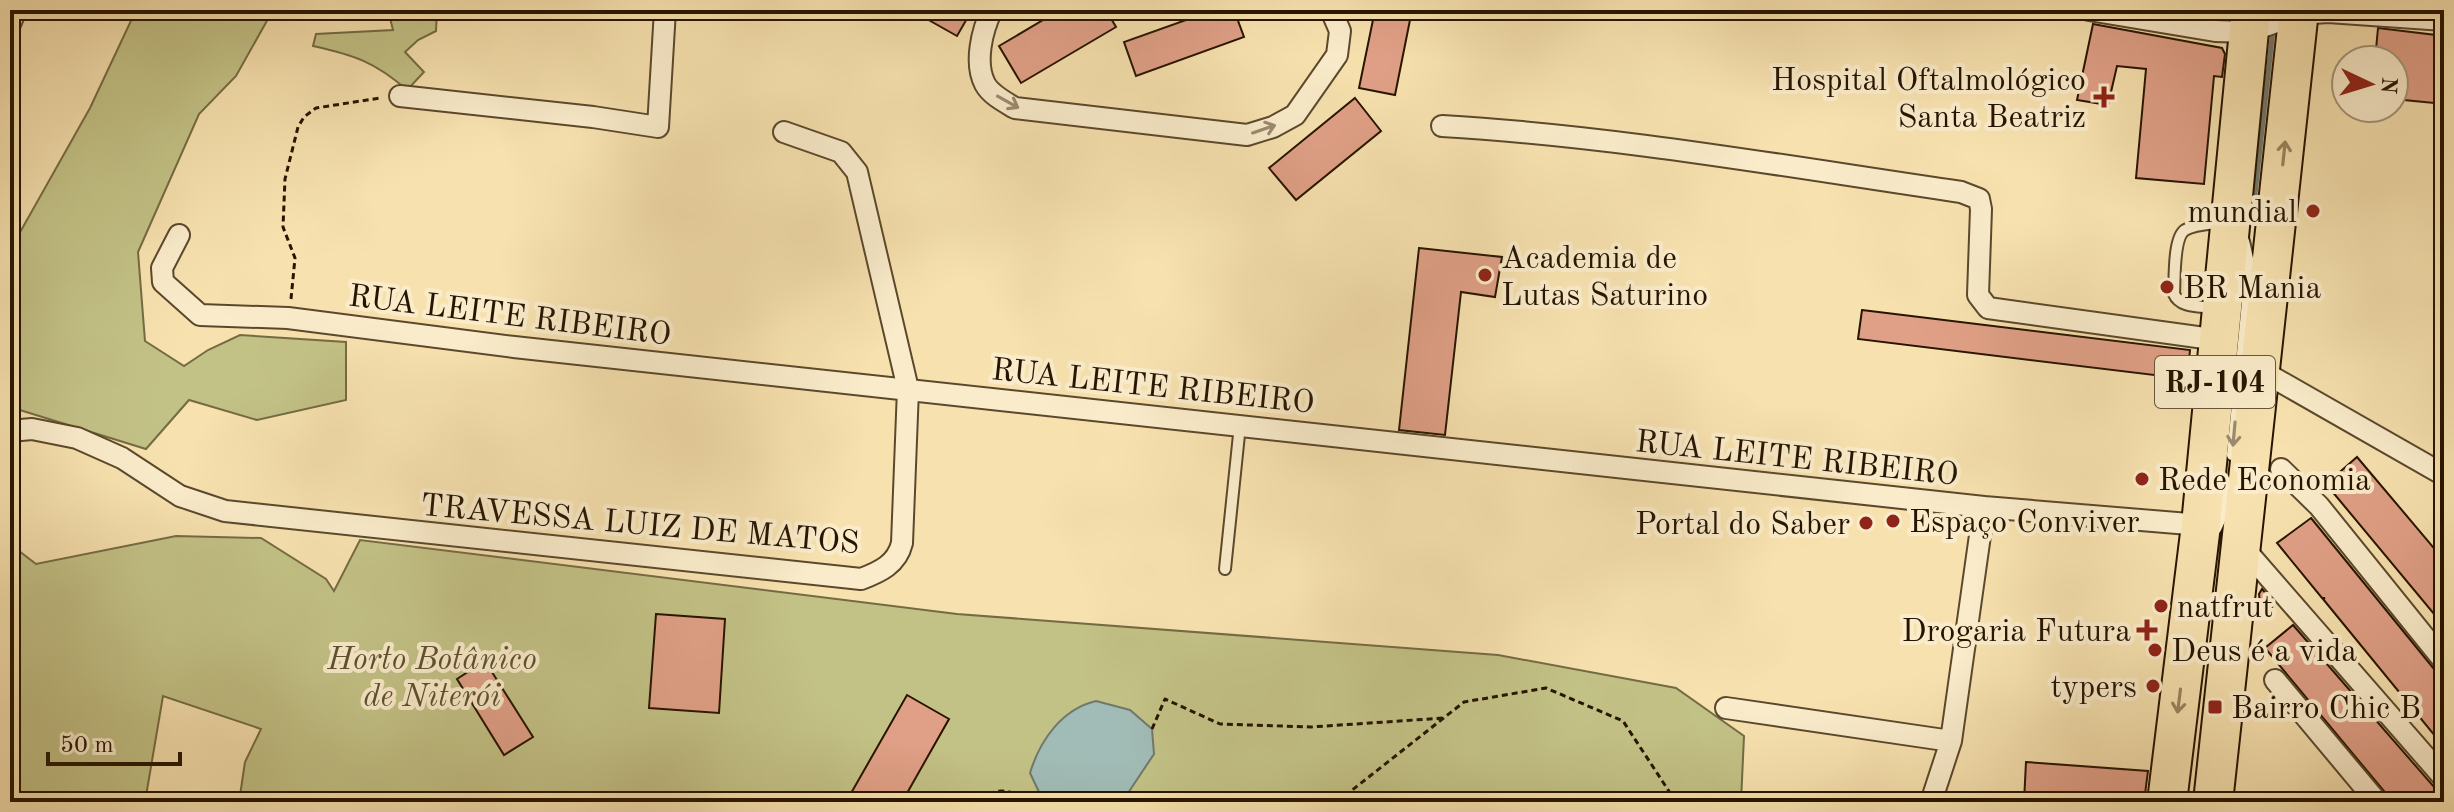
<svg xmlns="http://www.w3.org/2000/svg" width="2454" height="812" font-family="'Old Standard TT',serif">
	<rect width="100%" height="100%" fill="#f7e2af"/>
	<filter id="stains"><feTurbulence type="fractalNoise" baseFrequency=".0025" numOctaves="4"/><feColorMatrix values="0 0 0 0 .2 0 0 0 0 .09 0 0 0 0 .02 0 0 0 .5 -.17"/></filter>
	<radialGradient id="worn" r=".72"><stop offset=".6" stop-color="#630" stop-opacity="0"/><stop offset="1" stop-color="#630" stop-opacity=".3"/></radialGradient>
	<!-- green -->
	<path fill="#c3c286" stroke="#756b43" stroke-width="2" d="M136,10H273L236,76L199,114L138,252L145,341L184,366L208,350L240,335L346,342V400L257,420L189,400L146,449L10,407V250L90,108Z
		M388,10H437L436,31L418,40L405,52L424,72L407,90C375,62 354,55 313,46L316,34L393,30Z
		M176,536L261,538L326,579L334,591L360,540L957,614L1498,655L1676,688L1744,736L1741,802H239L245,762L261,729L163,696L145,802H10V544L36,564Z"/>
	<!-- water -->
	<path fill="#a1bcb6" stroke="#70796d" stroke-width="2" d="M1096,701L1130,710L1152,729L1154,754L1122,802H1051L1039,792L1030,773C1040,740 1062,709 1096,701Z"/>
	<g fill="none" stroke-linecap="round" stroke-linejoin="round">
		<!-- stream -->
		<path stroke="#70796d" stroke-width="5" d="M2254,203L2273,29"/>
	</g>
	<!-- building -->
	<path fill="#e0a087" stroke="#271400" stroke-width="2" d="M911,10H972L957,36Z
		M1060,10H1106L1116,27L1021,83L999,46Z
		M1214,10H1234L1244,37L1136,76L1124,42Z
		M1375,10H1412L1395,95L1359,88Z
		M2093,24L2222,48L2225,54L2222,77L2214,76L2204,184L2136,178L2146,69L2117,66L2108,105L2077,100Z
		M2378,28L2444,36V104L2394,99V60H2375Z
		M1355,98L1381,131L1296,200L1269,168Z
		M1419,248L1502,257L1495,297L1461,292L1445,435L1399,430Z
		M1862,310L2190,350L2187,379L1858,339Z
		M2357,457L2444,560V626L2326,484Z
		M2311,518L2434,669L2444,677V747L2323,599L2325,598H2322L2277,543Z
		M2262,589L2274,603L2271,610L2261,613L2259,594Z
		M656,614L725,619L719,713L649,708Z
		M2293,625L2434,787L2441,790L2444,794V802H2393L2265,648Z
		M485,661L533,737L504,755L457,679Z
		M907,695L949,719L902,802H846Z
		M2026,762L2148,771L2144,802H2024Z"/>
	<g fill="none" stroke-linecap="round" stroke-linejoin="round">
		<!-- lane casing -->
		<g stroke="#5b482c" stroke-width="14">
			<path id="lane" d="M2213,308C2199,306 2180,308 2174,294C2175,279 2173,238 2185,230C2195,224 2212,224 2224,222
				M2232,455L2249,282V263L2244,241
				M2216,529L2222,516L2230,483
				M1225,569L1240,425"/>
		</g>
		<!-- street casing -->
		<g stroke="#5b482c" stroke-width="24">
			<path id="street" d="M992,10C982,30 974,63 985,84C991,95 1005,102 1015,108L1247,135L1273,127L1295,115L1337,55L1340,31L1331,10
				M2089,10L2215,31L2248,32L2299,14L2328,12L2444,20
				M10,24L16,10
				M400,96L593,117L658,127L665,10
				M1442,126C1616,136 1789,167 1961,192L1979,199L1981,209L1978,295L1988,308L2219,340
				M179,235L162,268L163,282L200,315L288,318L514,347L1626,468L1984,507L2201,525
				M2260,370L2444,475
				M10,431L32,429L77,438L122,458L180,496L225,511L861,579C880,572 897,564 902,543L908,389L857,172L841,152L784,132
				M2281,469L2319,506L2444,661
				M2241,545L2444,778
				M2275,680L2377,802
				M1726,708L1951,741
				M1931,802L1951,741L1984,507"/>
		</g>
		<!-- highway casing -->
		<g stroke="#271400" stroke-width="42">
			<path id="highway" d="M2167,802L2201,525L2251,10
				M2213,802L2299,10"/>
		</g>
		<!-- path -->
		<path stroke="#271400" stroke-width="3" stroke-dasharray="6 4" stroke-linecap="butt" d="M291,299L295,258L283,227L285,179L298,127L304,117L316,108L380,98
			M2443,453L2444,437
			M1152,729L1165,699L1220,724L1311,727L1444,718
			M982,802C994,785 1014,790 1028,802
			M1337,802L1464,702L1546,688L1623,721L1676,802"/>
		<!-- lane -->
		<use href="#lane" stroke="#faeccb" stroke-width="10"/>
		<!-- street -->
		<use href="#street" stroke="#faeccb" stroke-width="20"/>
		<!-- highway -->
		<use href="#highway" stroke="#f7e2af" stroke-width="38"/>
	</g>
	<!-- one-way arrows -->
	<defs><path id="oneway-shaft" d="M-6 0H5M1.5-3L5.5 0L1.5 3" fill="none" stroke-width="1.6" stroke-linecap="round" stroke-linejoin="round" transform="scale(2)"/></defs>
	<g stroke="#9b8b70">
		<use href="#oneway-shaft" transform="translate(1008 102) rotate(29)"/>
		<use href="#oneway-shaft" transform="translate(1264 129) rotate(-19)"/>
		<use href="#oneway-shaft" transform="translate(2234 434) rotate(95)"/>
	</g>
	<g stroke="#998560">
		<use href="#oneway-shaft" transform="translate(2284 153) rotate(-84)"/>
		<use href="#oneway-shaft" transform="translate(2179 701) rotate(97)"/>
	</g>
	<!-- markers -->
	<g fill="#8f2418" stroke="#faeccb" stroke-width="3">
		<path d="M2100 85h8v8h8v8h-8v8h-8v-8h-8v-8h8z"/>
		<circle cx="2313" cy="211" r="8"/>
		<circle cx="1485" cy="275" r="8"/>
		<circle cx="2167" cy="287" r="8"/>
		<circle cx="2142" cy="479" r="8"/>
		<circle cx="1893" cy="521" r="8"/>
		<circle cx="1866" cy="523" r="8"/>
		<circle cx="2161" cy="606" r="8"/>
		<path d="M2143 618h8v8h8v8h-8v8h-8v-8h-8v-8h8z"/>
		<circle cx="2155" cy="650" r="8"/>
		<circle cx="2153" cy="686" r="8"/>
		<rect x="2207" y="699" width="16" height="16" rx="4"/>
	</g>
	<g text-anchor="middle" stroke-width="8" stroke-linejoin="round" paint-order="stroke">
		<!-- shield labels -->
		<rect fill="#faeccb" stroke="#66553d" stroke-width="2" x="2155" y="356" width="120" height="52" rx="6"/>
		<g font-size="30" font-weight="bold" fill="#271400">
			<text x="2215" y="392">RJ-104</text>
		</g>
		<!-- poi labels -->
		<g font-size="32" fill="#271400" stroke="#faeccb" text-anchor="start">
			<text x="2086" y="90" text-anchor="end">Hospital Oftalmológico<tspan x="2086" dy="37">Santa Beatriz</tspan></text>
			<text x="2297" y="222" text-anchor="end">mundial</text>
			<text x="1501" y="268">Academia de<tspan x="1501" dy="37">Lutas Saturino</tspan></text>
			<text x="2183" y="298">BR Mania</text>
			<text x="2158" y="490">Rede Economia</text>
			<text x="1909" y="532">Espaço Conviver</text>
			<text x="1850" y="534" text-anchor="end">Portal do Saber</text>
			<text x="2177" y="617">natfrut</text>
			<text x="2131" y="641" text-anchor="end">Drogaria Futura</text>
			<text x="2171" y="661">Deus é a vida</text>
			<text x="2137" y="697" text-anchor="end">typers</text>
			<text x="2231" y="718">Bairro Chic B</text>
		</g>
		<!-- street labels -->
		<g font-size="32" fill="#271400" stroke="#faeccb">
			<text transform="translate(510 314) rotate(7)" y="11">RUA LEITE RIBEIRO</text>
			<text transform="translate(1153 385) rotate(6)" y="11">RUA LEITE RIBEIRO</text>
			<text transform="translate(1797 457) rotate(6)" y="11">RUA LEITE RIBEIRO</text>
			<text transform="translate(640 523) rotate(5)" y="11">TRAVESSA LUIZ DE MATOS</text>
		</g>
		<!-- park labels -->
		<g font-size="32" font-style="italic" fill="#5e512f" stroke="#faeccb">
			<text x="432" y="669">Horto Botânico<tspan x="432" dy="37">de Niterói</tspan></text>
		</g>
	</g>
	<!-- margin -->
	<rect width="2454" height="812" fill="none" stroke="#f7e2af" stroke-width="40"/>
	<rect x="12" y="12" width="2430" height="788" fill="none" stroke="#271400" stroke-width="4"/>
	<rect x="20" y="20" width="2414" height="772" fill="none" stroke="#271400" stroke-width="2"/>
	<!-- north arrow -->
	<g transform="translate(2370 84) rotate(94)"><circle r="38" fill="#faeccb" stroke="#a6967a" stroke-width="2"/>
	<path d="M0-6L14 30L0 20L-14 30Z" fill="#8f2418"/>
	<text y="-12" font-size="22" font-weight="bold" text-anchor="middle" fill="#271400">N</text>
	</g>
	<!-- scale -->
	<path d="M48 752v12h132v-12" fill="none" stroke="#271400" stroke-width="4"/>
	<text x="60" y="752" font-size="24" fill="#271400" stroke="#faeccb" stroke-width="6" paint-order="stroke">50 m</text>
	<rect width="100%" height="100%" filter="url(#stains)"/>
	<rect width="100%" height="100%" fill="url(#worn)"/>
</svg>
